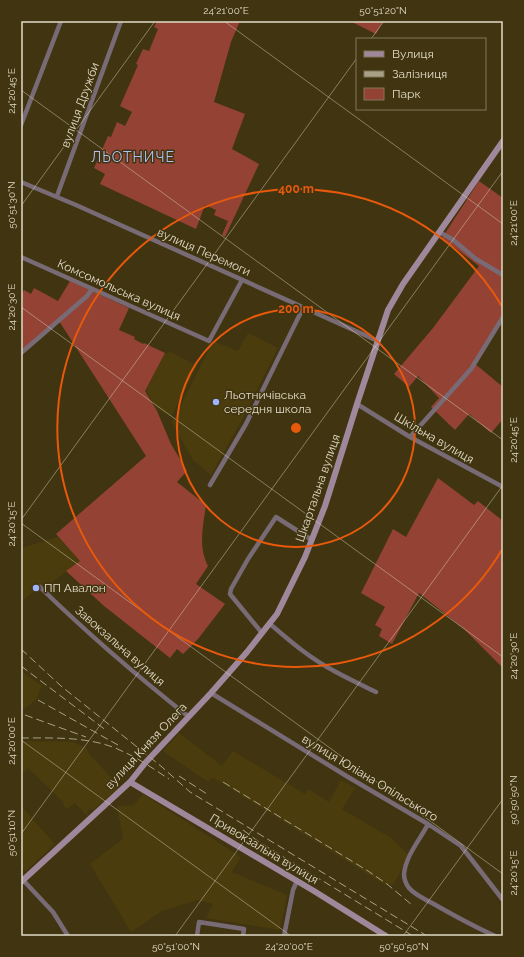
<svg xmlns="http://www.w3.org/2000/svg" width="524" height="957" font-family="Raleway,sans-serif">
	<rect width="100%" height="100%" fill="#403510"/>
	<!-- built -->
	<path fill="#4a3c0d" d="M248,333L278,348L246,412L211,475L193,460L172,423L213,341L238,351Z
		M169,351L197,366L171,417L156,408L146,390L165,353L168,354Z
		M58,537L80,561L47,586H41L21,602V548Z
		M21,671L42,686L36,700L21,711Z
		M179,733L222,766L233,751L305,794L308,789L329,802L341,780L355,788L342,809L391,838L408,854L398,877L392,885L389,883L387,886L217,780L211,778L208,782L163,751Z
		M21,738L23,741L73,742L86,748L89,754L120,787L93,810L90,809L87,812L88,815L87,816L75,803L67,809L63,805L64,803L28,768L21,775Z
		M143,794L241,857L232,872L287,895L280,930L206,918L213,904L196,900L191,902L162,911L131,932L90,864L123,839L117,806L134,805Z
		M21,806L55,844L26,871L23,870L21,872Z"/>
	<!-- green -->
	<path fill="#934233" d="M157,21H240L231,42L214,102L245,114L232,149L259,164L225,237L222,235L228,221L214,215L216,210L205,205L196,229L100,184L105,174L94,168L98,159L102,160L104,154L101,152L108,136L111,137L117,122L125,126L132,112L120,106L138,65L136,64L143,49L149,51L158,29L154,27Z
		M350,21H383L376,34Z
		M479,181L503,198V317L474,363L503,387V419L491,433L469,414L455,430L431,407L439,398L418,376L409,387L394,374L433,328L479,266L442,238Z
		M70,281L129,308L119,330L135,337L134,339L143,344L144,343L165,353L145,391L157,411L171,444L187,471L177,482L206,505C203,527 198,546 208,566L196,584L225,604L198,639L183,654L177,649L170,658L104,606L66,571L80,561L56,534L146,456L59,321L21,353V296L24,290L31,294L34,288L58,301Z
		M438,478L474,505L478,501L503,521V668L464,629L419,593L392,644L379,636L382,629L375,625L385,607L361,593L393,529L406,537Z"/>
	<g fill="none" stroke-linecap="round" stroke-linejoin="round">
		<!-- street -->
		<path stroke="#796b76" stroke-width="4.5" d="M21,125L61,21
			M21,182L76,205L378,341
			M57,196L121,21
			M439,232L452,239L476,259L503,275
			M21,257L209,341L242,280
			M21,353L87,296L92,289
			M357,404L410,437L503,487
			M410,437L471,369L503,317
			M210,485L246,424L303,308
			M40,587C87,633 137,676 189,717
			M270,624C281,633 292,643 303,651C325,668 351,680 376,692
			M262,633L230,594L231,589L248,559L276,517L312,540
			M211,693L348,777L428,824L461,846L503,900
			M428,824C420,840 406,855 404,874C404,879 406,884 409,888C415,895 425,899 432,903C453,915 473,926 495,936
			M23,880L53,912L68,936
			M197,936L199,922L244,929L243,936
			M284,936L293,890L297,881"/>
		<!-- secondary -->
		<path stroke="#9f889b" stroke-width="6" d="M130,782L314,891L386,936
			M21,882L130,782L146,762L211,693L247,652L277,614L305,557L325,506L357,404L388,310L403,284L503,141"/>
		<!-- rail -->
		<path stroke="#a9a187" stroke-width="1" stroke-dasharray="8 4" stroke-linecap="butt" d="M21,649L61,686L162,767L190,792L427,936
			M21,666L107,731
			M38,700L118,745
			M25,715L86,737
			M21,738C55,738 93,736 124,752C140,759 155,770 169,779
			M179,776L207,794
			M223,782L368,871L387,884L412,905
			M243,830L259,842L413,936"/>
	</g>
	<!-- ticks -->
	<path fill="none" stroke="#e1dac6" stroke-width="1" stroke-opacity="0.45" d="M224,21L503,224M371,39L384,21M21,90L503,440M21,206L155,21M21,307L503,657M21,520L357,58M21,523L503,874M21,740L291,936M21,834L503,171M175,936L503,485M403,936L503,799"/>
	<!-- distance rings -->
	<g fill="none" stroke="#e8590c" stroke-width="2">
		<circle cx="296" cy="428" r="119"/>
		<path d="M503 548A239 239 0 1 1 503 308"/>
	</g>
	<!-- markers -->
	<g fill="#9fb3fd" stroke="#403510" stroke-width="1.5">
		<circle cx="216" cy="402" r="4"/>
		<circle cx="36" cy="588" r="4"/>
	</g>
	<g text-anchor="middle" stroke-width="3" stroke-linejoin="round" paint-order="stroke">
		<!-- street labels -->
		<g font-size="12" fill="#e1dac6" stroke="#403510">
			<text transform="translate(80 105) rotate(-70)" y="4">вулиця Дружби</text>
			<text transform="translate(204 252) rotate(24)" y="4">вулиця Перемоги</text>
			<text transform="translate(119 290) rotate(24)" y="4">Комсомольська вулиця</text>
			<text transform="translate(434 438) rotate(30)" y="4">Шкільна вулиця</text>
			<text transform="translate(318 488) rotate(-71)" y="4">Шкартальна вулиця</text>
			<text transform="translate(120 646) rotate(41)" y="4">Завокзальна вулиця</text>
			<text transform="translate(146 746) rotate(-47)" y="4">вулиця Князя Олега</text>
			<text transform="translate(370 778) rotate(31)" y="4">вулиця Юліана Опільського</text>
			<text transform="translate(264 849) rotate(31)" y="4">Привокзальна вулиця</text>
		</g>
		<!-- poi labels -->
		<g font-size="12" fill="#e1dac6" stroke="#403510" text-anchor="start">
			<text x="224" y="399">Льотничівська<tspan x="224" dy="14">середня школа</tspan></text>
			<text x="44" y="592">ПП Авалон</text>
		</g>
		<!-- quarter labels -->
		<g font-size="14" letter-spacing="1" fill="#b2c2f9" stroke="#403510">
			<text x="133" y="162">ЛЬОТНИЧЕ</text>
		</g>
	</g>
	<circle cx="296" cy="428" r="6" fill="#e8590c" stroke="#403510" stroke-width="2"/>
	<g font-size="12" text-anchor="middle" font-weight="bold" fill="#e8590c" stroke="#403510" stroke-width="3" stroke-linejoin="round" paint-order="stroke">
		<text x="296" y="193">400 m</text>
		<text x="296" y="313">200 m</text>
	</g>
	<!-- border -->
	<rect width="524" height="957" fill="none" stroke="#403510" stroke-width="44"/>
	<!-- legend -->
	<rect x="356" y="38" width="130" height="72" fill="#403510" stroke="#807759"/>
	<rect x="364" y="51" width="20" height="6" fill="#9f889b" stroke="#807759"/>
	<text x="392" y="58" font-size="12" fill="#e1dac6">Вулиця</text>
	<rect x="364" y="71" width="20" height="6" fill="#a9a187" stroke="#807759"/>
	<text x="392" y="78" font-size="12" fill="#e1dac6">Залізниця</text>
	<rect x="364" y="88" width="20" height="12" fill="#934233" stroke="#807759"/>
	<text x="392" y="98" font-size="12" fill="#e1dac6">Парк</text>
	<rect x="22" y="22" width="480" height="913" fill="none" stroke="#e1dac6" stroke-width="1.5"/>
	<g font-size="10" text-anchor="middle" fill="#e1dac6">
		<text x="226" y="14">24°21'00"E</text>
		<text x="383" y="14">50°51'20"N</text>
		<text transform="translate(11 91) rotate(-90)" y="4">24°20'45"E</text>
		<text transform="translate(11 205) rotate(-90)" y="4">50°51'30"N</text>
		<text transform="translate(513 223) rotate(-90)" y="4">24°21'00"E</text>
		<text transform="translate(11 307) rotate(-90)" y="4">24°20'30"E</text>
		<text transform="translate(513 440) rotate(-90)" y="4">24°20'45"E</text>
		<text transform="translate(11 524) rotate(-90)" y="4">24°20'15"E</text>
		<text transform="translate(513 656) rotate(-90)" y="4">24°20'30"E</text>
		<text transform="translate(11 741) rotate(-90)" y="4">24°20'00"E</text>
		<text transform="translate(513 800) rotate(-90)" y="4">50°50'50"N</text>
		<text transform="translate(11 833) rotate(-90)" y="4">50°51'10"N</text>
		<text transform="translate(513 873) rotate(-90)" y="4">24°20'15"E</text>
		<text x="176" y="950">50°51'00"N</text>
		<text x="289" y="950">24°20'00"E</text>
		<text x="404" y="950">50°50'50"N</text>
	</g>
</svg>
